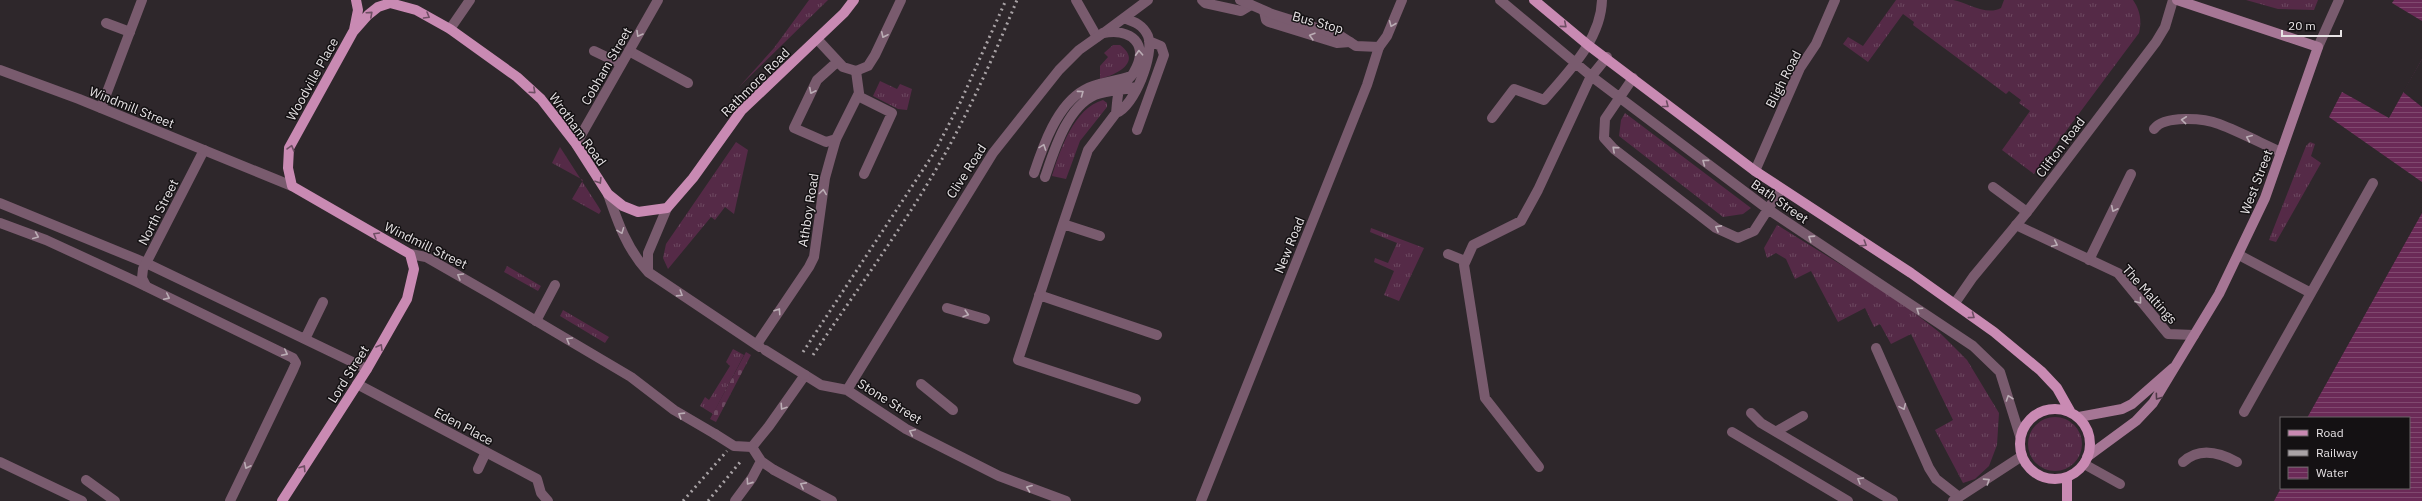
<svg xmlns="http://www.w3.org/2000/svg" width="2422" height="501" font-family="'IBM Plex Sans',sans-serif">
	<defs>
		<pattern id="grass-tufts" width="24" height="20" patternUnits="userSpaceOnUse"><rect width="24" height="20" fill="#552a47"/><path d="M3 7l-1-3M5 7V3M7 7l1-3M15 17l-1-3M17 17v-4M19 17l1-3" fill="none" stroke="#6d4961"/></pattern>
		<pattern id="cemetery-stones" width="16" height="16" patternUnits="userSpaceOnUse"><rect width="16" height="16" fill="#552a47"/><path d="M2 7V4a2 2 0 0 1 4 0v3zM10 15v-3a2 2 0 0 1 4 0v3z" fill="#6d4961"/></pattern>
		<pattern id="water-rules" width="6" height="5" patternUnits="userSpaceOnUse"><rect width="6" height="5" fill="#6b2a57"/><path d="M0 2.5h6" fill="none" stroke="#80496f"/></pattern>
	</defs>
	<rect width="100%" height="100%" fill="#2e272b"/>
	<!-- grass -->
	<path fill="url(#grass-tufts)" d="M809,0H828L739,87L774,48Z
		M1896,0C1913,0 1937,0 1953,0C1968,3 1986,16 2001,8L2004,0H2133C2140,10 2142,20 2139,33L2034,174L2002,150L2030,111L2019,103L2021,100L2009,91L2006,94L1913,25L1914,22L1903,14L1868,62L1843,44L1848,37L1863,46Z
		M2246,0H2318L2314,10L2278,9Z
		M1113,45H1120C1143,62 1116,75 1100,79V66L1108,57L1104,53Z
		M880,81L897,89L900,84L912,89L907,110L898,109L873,96Z
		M1103,100L1107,103V107L1080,141L1066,179L1052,176C1060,150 1074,108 1103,100Z
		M1625,113L1751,208L1743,214L1723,217L1619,136L1621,120Z
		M736,142L748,150L734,214L725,207L715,220L711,217L668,269L663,258L666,244Z
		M2310,142L2315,144L2311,156L2321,163L2276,242L2269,240L2306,146Z
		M560,147L598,206L601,211L599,214L572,199L583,180L552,163Z
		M1777,225L1895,298L1939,332L1967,360L1999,413L1997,445L1989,466L1975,479L1963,483L1935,430L1953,420L1911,334L1891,344L1880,324L1874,327L1865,308L1838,322L1811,271L1795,279L1786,259L1776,253L1767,258L1764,248Z
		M1371,228L1424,248L1399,301L1384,295L1394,271L1374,262L1375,258L1388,263L1397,243L1370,232Z
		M507,266L541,286L538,291L504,272Z
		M563,310L609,337L605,343L560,316Z
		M733,349L744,355L713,414L700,406L705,397L709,400L730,366L726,362Z
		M2028 444a27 27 0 1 1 54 0a27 27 0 1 1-54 0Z"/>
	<!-- cemetery -->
	<path fill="url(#cemetery-stones)" d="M746,352L751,355L716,422L710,419Z"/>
	<!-- water -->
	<path fill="url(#water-rules)" d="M2394,0H2422V21L2392,3Z
		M2422,59V182L2329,117L2342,92L2389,118Z
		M2422,213V501H2274L2281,488H2409V418H2307Z"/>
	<!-- pier -->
	<path fill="#2e272b" d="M2422,59V107L2403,92Z"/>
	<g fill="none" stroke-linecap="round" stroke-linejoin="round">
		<!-- service -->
		<path stroke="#795b6e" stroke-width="10" d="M1076,0L1097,37
			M1202,0L1205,3L1241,11L1251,5
			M1500,0L1591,76L1769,210L1973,346L2000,372L2020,436
			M1264,11L1266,20L1269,22L1337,43L1350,42
			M106,23L130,32
			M1105,32L1148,0
			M1103,33C1131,28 1150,44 1134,72C1131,78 1124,82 1120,88C1117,94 1117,106 1116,113
			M817,39L843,67L856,71L868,66L875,55L901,0
			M594,51L621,64
			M629,51L688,83
			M1633,78L1605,119L1604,138L1614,149L1716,228L1738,238L1754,231L1781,189
			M858,96L892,113L864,174
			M1492,118L1514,89L1544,100C1568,72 1601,40 1602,0
			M2154,129C2164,115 2204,118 2219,124C2240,132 2261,143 2281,152
			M1137,130L1164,55L1161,46L1149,41
			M836,139L826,142L794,128L817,80L837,62
			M1755,171L1800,68L1816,44L1835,0
			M1034,173C1043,146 1057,105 1084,90C1098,82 1116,82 1131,76
			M1045,177C1054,151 1067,107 1095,95C1107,90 1123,90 1137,87
			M1993,187L2027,212
			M0,203L146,263L367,369
			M0,223L46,240L135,281L293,358L296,363L293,370L230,501
			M1063,224L1018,360L1136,399
			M2016,225L2118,273L2168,334L2194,335
			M1100,236L1063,224L1088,150L1116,113C1134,107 1155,54 1148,36C1143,25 1135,22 1124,18
			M1448,254L1465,261
			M2089,260L2131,174
			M1039,295L1157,335
			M947,308L985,319
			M536,321L555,285
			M305,339L323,302
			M1876,348L1929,468L1936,479L1959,497
			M921,384L953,410
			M1751,413L1761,423L1893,501
			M1777,431L1803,416
			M2183,462C2199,447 2219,452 2237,462
			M2084,464L2120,484
			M1539,467L1485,398L1464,265L1473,245L1521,221L1538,190L1590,78L1607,57
			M478,469L486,452
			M86,480L115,501"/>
		<!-- pedestrian -->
		<path stroke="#795b6e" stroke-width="10" d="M1732,432L1848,501
			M0,462L82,501
			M774,470L832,501
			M1201,501L1367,85L1379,47"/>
		<!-- minor -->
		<path stroke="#795b6e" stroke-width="10" d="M1240,0L1272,14L1339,35L1356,46L1379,47L1387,36L1402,0
			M450,29L470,0
			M101,108L142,0
			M576,144L658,0
			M608,194C618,223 627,249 648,272L760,347
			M410,254L426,257L494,296L631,377L674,410L715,434
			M2239,255L2311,293L2373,183
			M648,272V253L667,208
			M146,286L142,278L143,269L204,150
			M1955,303L1973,277L2027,212L2156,42L2165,27L2173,0
			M757,344L809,267L814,257L825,178L830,160L836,139L859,93L856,71
			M357,384L537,479L541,493L548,501
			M847,390L993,153L1059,70L1079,50L1103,33
			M2244,412L2311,293
			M774,470L761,461L752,447L769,426L805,375L821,385L847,390L906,429L999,476L1066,501
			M735,501L752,478L761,461
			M1953,501L2022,456"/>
		<!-- tertiary -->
		<path stroke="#795b6e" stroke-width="10" d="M2318,47L2339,0
			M0,70L79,99L292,186"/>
		<!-- secondary -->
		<path stroke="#a67695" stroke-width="10" d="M2079,417L2122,409L2132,404L2173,368
			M2087,457L2136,421L2153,403L2219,294L2265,198L2318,47L2177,0"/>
		<!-- primary -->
		<path stroke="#c98ab3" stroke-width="10" d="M388,0L390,3L416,10L450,29L517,77L541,99L576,144L608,194L623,206L638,212L667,208L693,178L741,111L844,13L854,0
			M1534,0L1588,45L1755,171L1911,273L1994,332L2041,371L2057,388L2070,411
			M354,30L358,10L356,0
			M2020 444a35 35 0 1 1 70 0a35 35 0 1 1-70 0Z
			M282,501L367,369L407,299L414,269L410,254L292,186L288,168L289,148L353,32L368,15L378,7L390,3
			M2067,501V478"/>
		<!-- rail -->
		<path stroke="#a9a3a6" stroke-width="3" stroke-dasharray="2 4" stroke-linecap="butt" d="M803,352L934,153L960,103L1006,0
			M813,355C858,288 907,222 946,152C973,103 996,51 1017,0
			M683,501L727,451
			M708,501L741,461"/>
		<!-- minor-bridge -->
		<path stroke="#795b6e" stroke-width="10" d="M765,350L805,375
			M715,434L734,446L752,447"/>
	</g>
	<!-- one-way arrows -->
	<defs><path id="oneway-chevron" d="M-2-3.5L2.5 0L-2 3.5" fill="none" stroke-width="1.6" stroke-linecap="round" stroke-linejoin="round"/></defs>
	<g stroke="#6e4e63">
		<use href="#oneway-chevron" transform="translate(370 14) rotate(-42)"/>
		<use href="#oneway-chevron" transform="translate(427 16) rotate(30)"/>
		<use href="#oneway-chevron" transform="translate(1564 25) rotate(40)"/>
		<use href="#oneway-chevron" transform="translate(533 91) rotate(42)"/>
		<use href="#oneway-chevron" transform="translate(1666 105) rotate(38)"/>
		<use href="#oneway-chevron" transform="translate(291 148) rotate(-74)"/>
		<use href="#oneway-chevron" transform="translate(599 181) rotate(58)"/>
		<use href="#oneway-chevron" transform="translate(376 235) rotate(-150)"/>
		<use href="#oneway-chevron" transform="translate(1864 244) rotate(32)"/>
		<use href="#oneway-chevron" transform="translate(1972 316) rotate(36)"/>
		<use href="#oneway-chevron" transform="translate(380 347) rotate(-60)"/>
		<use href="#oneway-chevron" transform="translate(303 468) rotate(-57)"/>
	</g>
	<g stroke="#bbadb5">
		<use href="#oneway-chevron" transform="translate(1392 24) rotate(112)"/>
		<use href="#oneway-chevron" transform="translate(639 34) rotate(120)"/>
		<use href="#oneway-chevron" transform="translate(884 35) rotate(115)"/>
		<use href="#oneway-chevron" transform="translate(1312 36) rotate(-164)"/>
		<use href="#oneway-chevron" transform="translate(1139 53) rotate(-93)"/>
		<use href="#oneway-chevron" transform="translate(812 91) rotate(117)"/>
		<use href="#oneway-chevron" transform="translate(1081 93) rotate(-36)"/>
		<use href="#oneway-chevron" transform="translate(2184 120) rotate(-174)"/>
		<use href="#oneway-chevron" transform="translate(2249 138) rotate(-157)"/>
		<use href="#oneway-chevron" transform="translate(1043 147) rotate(-70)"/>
		<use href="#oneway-chevron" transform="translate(1615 149) rotate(-138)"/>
		<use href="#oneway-chevron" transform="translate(1705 162) rotate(-143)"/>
		<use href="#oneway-chevron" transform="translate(823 192) rotate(-82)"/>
		<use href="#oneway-chevron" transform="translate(2114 209) rotate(116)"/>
		<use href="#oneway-chevron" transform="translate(1718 228) rotate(-151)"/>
		<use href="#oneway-chevron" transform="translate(621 231) rotate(69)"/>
		<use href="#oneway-chevron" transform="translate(36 236) rotate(23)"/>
		<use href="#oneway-chevron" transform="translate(1811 238) rotate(-147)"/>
		<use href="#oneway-chevron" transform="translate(2055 244) rotate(25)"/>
		<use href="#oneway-chevron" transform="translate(460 276) rotate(-150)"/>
		<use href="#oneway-chevron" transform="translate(680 294) rotate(32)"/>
		<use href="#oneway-chevron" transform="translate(167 297) rotate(26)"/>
		<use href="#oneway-chevron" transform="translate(2139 301) rotate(52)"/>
		<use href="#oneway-chevron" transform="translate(1919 310) rotate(-146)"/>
		<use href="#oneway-chevron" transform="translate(778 311) rotate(-56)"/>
		<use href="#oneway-chevron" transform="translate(966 314) rotate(17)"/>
		<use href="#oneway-chevron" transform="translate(569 340) rotate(-150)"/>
		<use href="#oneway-chevron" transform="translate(285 353) rotate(27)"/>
		<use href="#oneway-chevron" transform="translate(2009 398) rotate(-109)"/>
		<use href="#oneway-chevron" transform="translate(783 407) rotate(124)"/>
		<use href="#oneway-chevron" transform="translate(1903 407) rotate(66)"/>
		<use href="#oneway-chevron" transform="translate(681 415) rotate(-148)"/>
		<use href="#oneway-chevron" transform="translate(912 432) rotate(-155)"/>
		<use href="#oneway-chevron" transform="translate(247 466) rotate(116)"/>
		<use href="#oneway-chevron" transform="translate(1860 480) rotate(-149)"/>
		<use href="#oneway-chevron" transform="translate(1987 481) rotate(-33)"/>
		<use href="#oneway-chevron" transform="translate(749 482) rotate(125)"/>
		<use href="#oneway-chevron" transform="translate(803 485) rotate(-152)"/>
		<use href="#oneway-chevron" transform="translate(1029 488) rotate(-159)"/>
	</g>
	<use stroke="#4e3947" href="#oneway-chevron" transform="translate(2158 397) rotate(126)"/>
	<g text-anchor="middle" stroke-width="3" stroke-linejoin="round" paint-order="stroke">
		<!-- street labels -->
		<g font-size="13" fill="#e7e3e5" stroke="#141113">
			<text transform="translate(1318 22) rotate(15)" y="5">Bus Stop</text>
			<text transform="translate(606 66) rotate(-60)" y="5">Cobham Street</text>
			<text transform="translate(312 79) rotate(-61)" y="5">Woodville Place</text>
			<text transform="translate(1783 79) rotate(-63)" y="5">Bligh Road</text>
			<text transform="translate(755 82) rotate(-45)" y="5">Rathmore Road</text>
			<text transform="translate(132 107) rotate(22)" y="5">Windmill Street</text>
			<text transform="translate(578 129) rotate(54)" y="5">Wrotham Road</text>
			<text transform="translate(2060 147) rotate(-53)" y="5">Clifton Road</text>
			<text transform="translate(966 171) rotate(-57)" y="5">Clive Road</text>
			<text transform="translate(2256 182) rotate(-69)" y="5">West Street</text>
			<text transform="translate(1780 201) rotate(35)" y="5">Bath Street</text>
			<text transform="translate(808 210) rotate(-81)" y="5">Athboy Road</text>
			<text transform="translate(158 212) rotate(-63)" y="5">North Street</text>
			<text transform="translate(426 245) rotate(26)" y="5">Windmill Street</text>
			<text transform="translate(1289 245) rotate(-68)" y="5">New Road</text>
			<text transform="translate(2150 294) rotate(48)" y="5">The Maltings</text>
			<text transform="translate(348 374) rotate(-58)" y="5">Lord Street</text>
			<text transform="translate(890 401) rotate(32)" y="5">Stone Street</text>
			<text transform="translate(464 426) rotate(28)" y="5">Eden Place</text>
		</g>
	</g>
	<!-- legend -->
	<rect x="2280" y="417" width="130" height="72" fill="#141113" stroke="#686567"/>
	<rect x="2288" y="430" width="20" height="6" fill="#c98ab3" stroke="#686567"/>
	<text x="2316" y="437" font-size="12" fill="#e7e3e5">Road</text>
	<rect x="2288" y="450" width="20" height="6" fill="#a9a3a6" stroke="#686567"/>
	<text x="2316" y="457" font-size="12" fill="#e7e3e5">Railway</text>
	<rect x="2288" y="467" width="20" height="12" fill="url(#water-rules)" stroke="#686567"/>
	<text x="2316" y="477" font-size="12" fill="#e7e3e5">Water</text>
	<!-- scale -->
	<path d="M2282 30v6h59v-6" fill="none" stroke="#e7e3e5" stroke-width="2"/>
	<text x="2288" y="30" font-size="12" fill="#e7e3e5" stroke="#141113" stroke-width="3" paint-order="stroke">20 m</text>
</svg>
